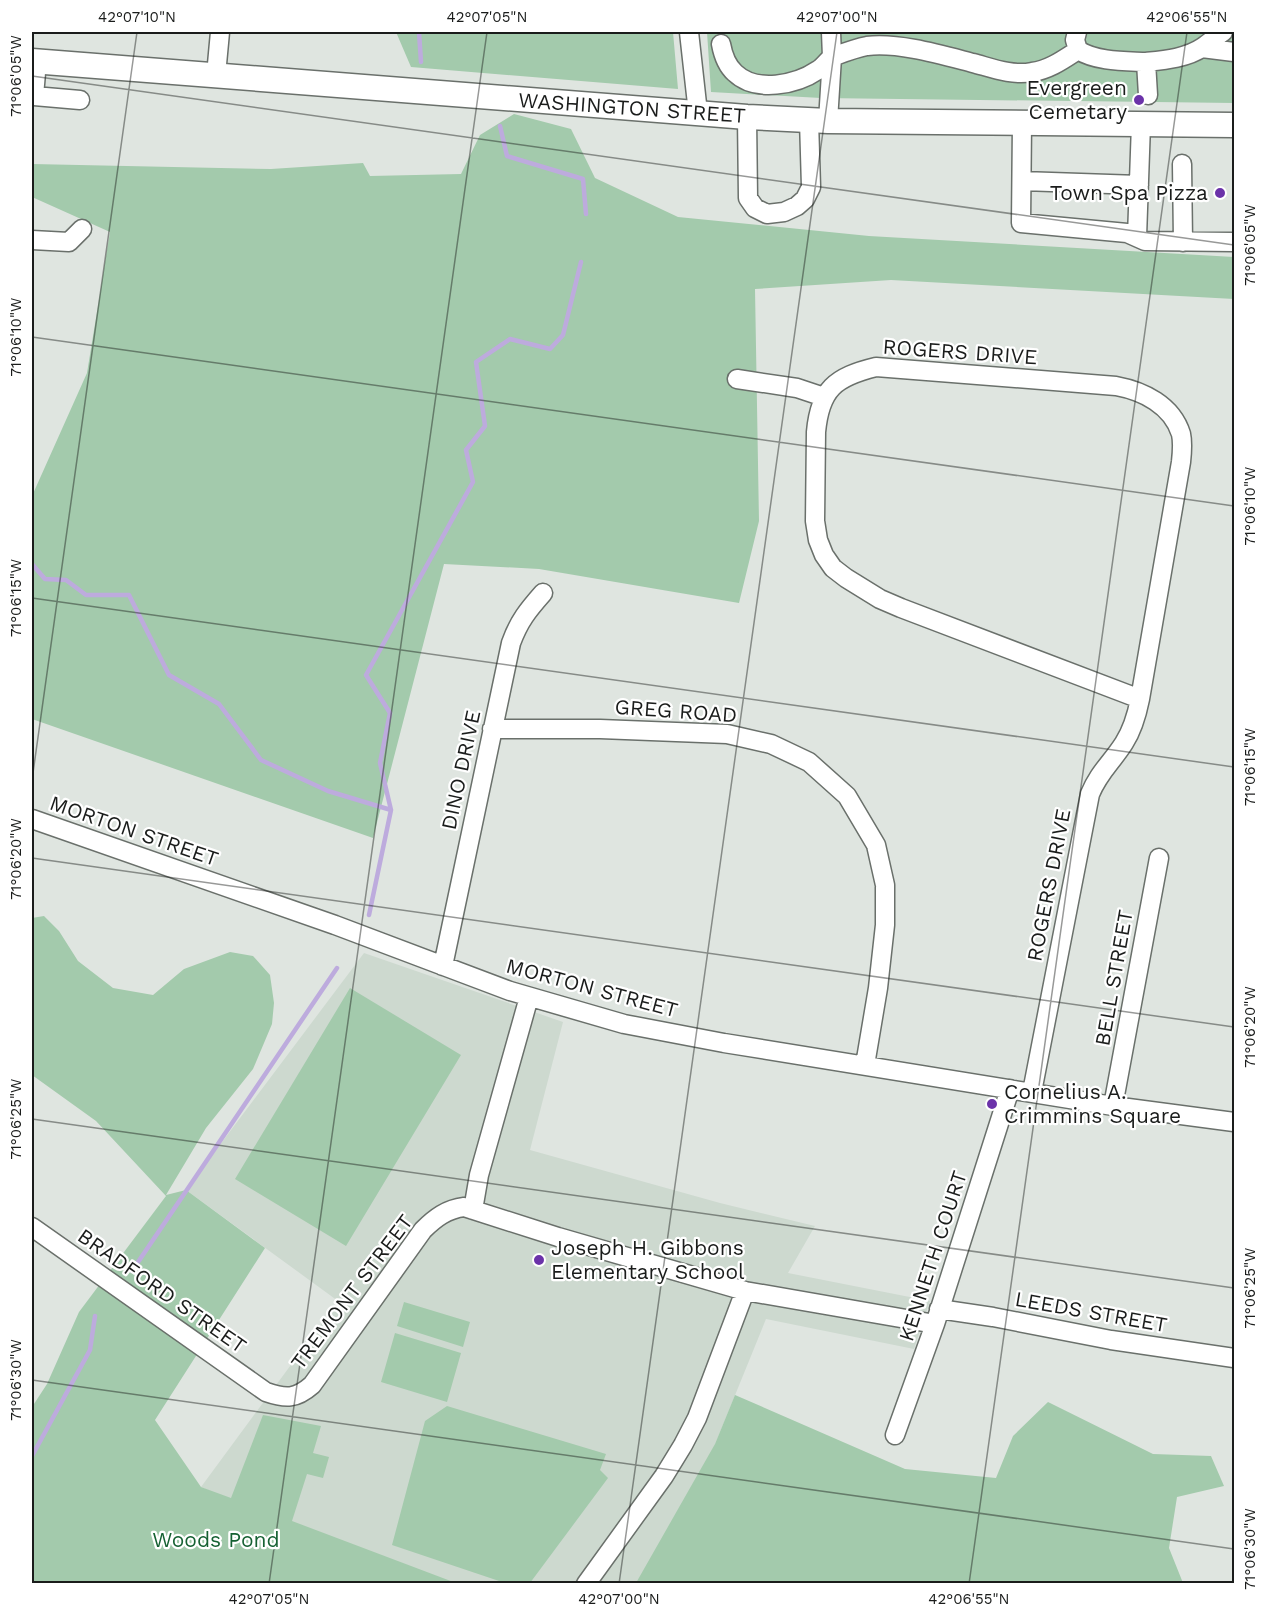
<svg xmlns="http://www.w3.org/2000/svg" width="1266" height="1615" font-family="'Work Sans',sans-serif">
	<rect width="100%" height="100%" fill="#dfe5e0"/>
	<!-- built -->
	<path fill="#cdd9cf" d="M364,953L563,1022L530,1150L720,1203L815,1226L788,1273L930,1301L914,1349L766,1319L681,1528L813,1583H421L201,1487L338,1301L186,1190Z"/>
	<!-- green -->
	<path fill="#a3caac" d="M396,32H673L678,89L411,67Z
		M707,32H1234V103L821,98L711,92Z
		M514,114L571,129L595,178L678,217L869,236L1234,257V299L891,280L755,289L759,521L739,603L539,569L444,564L373,838L32,719V496L87,373L110,232L32,197V164L271,169L363,163L370,176L461,174L480,135Z
		M44,916L59,931L78,961L113,988L153,995L184,969L230,952L253,956L270,975L274,1003L272,1024L253,1069L206,1128L166,1195L186,1190L265,1248L155,1420L201,1487L231,1498L263,1415L321,1426L313,1453L329,1457L323,1478L307,1474L292,1521L456,1583H32V1407L47,1384L79,1312L166,1196L96,1121L32,1075V918Z
		M350,988L461,1055L346,1246L235,1179Z
		M404,1302L470,1322L463,1347L397,1326Z
		M395,1333L461,1353L447,1402L381,1382Z
		M735,1395L905,1469L996,1478L1013,1436L1048,1402L1153,1454L1211,1456L1224,1486L1177,1497L1169,1548L1183,1583H636L715,1444Z
		M447,1406L606,1454L600,1470L608,1478L530,1583H505L392,1545L425,1421Z"/>
	<g fill="none" stroke-linecap="round" stroke-linejoin="round">
		<!-- stream -->
		<path stroke="#bdabdd" stroke-width="4.5" d="M419,32L421,62
			M500,126L507,156L583,179L586,214
			M32,564L45,579L66,580L86,595H129L169,675L219,704L261,760L328,791L391,810
			M369,915L391,810L380,763L390,713L366,675L473,482L466,450L485,426L476,362L510,339L550,349L563,335L581,262
			M132,1271L337,968
			M32,1456L90,1350L95,1316"/>
		<!-- minor casing -->
		<g stroke="#6a706b" stroke-width="21">
			<path id="minor" d="M689,32L698,113
				M831,32L832,57C843,53 856,48 867,46C898,42 942,55 973,63C992,68 1012,76 1032,72C1049,70 1064,59 1078,50C1097,62 1125,61 1146,62
				M1077,32L1075,40L1078,50
				M721,44C723,55 726,65 735,73C756,93 796,85 818,70C823,67 827,61 832,57L828,121
				M1202,48L1234,52
				M216,75L220,32
				M1148,95L1146,62C1165,60 1187,58 1203,47C1210,42 1216,37 1223,32
				M32,96H34L37,61
				M34,96L80,100
				M747,117L748,198L755,208L767,214L784,212L797,206L805,199L811,187L809,120
				M1022,123L1021,223L1127,233L1145,241L1234,242
				M1182,164L1183,242
				M1022,181L1139,185
				M1137,237L1141,124
				M32,240L69,242L82,229
				M737,379L797,388L824,397
				M492,729H600L727,734L771,744L809,762L847,796L876,845L885,885V925L878,988L865,1065
				M32,819L335,925L510,991L624,1024L724,1043L1113,1106L1234,1122
				M443,966L511,643C519,621 528,610 543,593
				M1032,1092L1090,794C1099,772 1112,762 1124,743C1133,729 1137,714 1140,699L1181,462C1182,453 1183,443 1181,434C1172,405 1143,391 1116,386L876,367C835,377 820,389 816,432L815,521L818,540L824,555L833,568L846,578L880,599L901,608L1140,699
				M1113,1106L1159,858
				M473,1210L479,1175L529,997
				M32,1227L266,1392C286,1399 296,1399 312,1385L423,1230C435,1218 447,1209 464,1207L558,1237L745,1291L935,1324
				M939,1309L993,1317L1111,1340L1234,1358
				M895,1435L935,1324L1010,1089
				M586,1584L664,1476L683,1445L697,1418L745,1291"/>
		</g>
		<!-- major casing -->
		<g stroke="#6a706b" stroke-width="27">
			<path id="major" d="M32,61L747,117L828,121L1234,125"/>
		</g>
		<!-- minor -->
		<use href="#minor" stroke="#fff" stroke-width="18"/>
		<!-- major -->
		<use href="#major" stroke="#fff" stroke-width="24"/>
	</g>
	<!-- ticks -->
	<path fill="none" stroke="#1a1c1b" stroke-width="1.5" stroke-opacity="0.45" d="M32,76L1234,245M32,337L1234,506M32,598L1234,767M32,780L137,32M32,858L1234,1027M32,1119L1234,1288M32,1380L1234,1549M269,1584L487,32M619,1584L837,32M969,1584L1187,32"/>
	<!-- markers -->
	<g fill="#6b32a9" stroke="#fff" stroke-width="2">
		<circle cx="1139" cy="100" r="6"/>
		<circle cx="1220" cy="193" r="6"/>
		<circle cx="992" cy="1104" r="6"/>
		<circle cx="539" cy="1260" r="6"/>
	</g>
	<g text-anchor="middle" stroke-width="4.5" stroke-linejoin="round" paint-order="stroke">
		<!-- poi labels -->
		<g font-size="21" fill="#1a1c1b" stroke="#fff" text-anchor="end">
			<text x="1127" y="95">Evergreen<tspan x="1127" dy="24">Cemetary</tspan></text>
			<text x="1208" y="200">Town Spa Pizza</text>
			<text x="1004" y="1099" text-anchor="start">Cornelius A.<tspan x="1004" dy="24">Crimmins Square</tspan></text>
			<text x="551" y="1255" text-anchor="start">Joseph H. Gibbons<tspan x="551" dy="24">Elementary School</tspan></text>
		</g>
		<!-- street labels -->
		<g font-size="21" fill="#1a1c1b" stroke="#fff">
			<text transform="translate(632 108) rotate(4)" y="7">WASHINGTON STREET</text>
			<text transform="translate(960 352) rotate(4)" y="7">ROGERS DRIVE</text>
			<text transform="translate(676 711) rotate(4)" y="7">GREG ROAD</text>
			<text transform="translate(461 770) rotate(-78)" y="7">DINO DRIVE</text>
			<text transform="translate(134 831) rotate(19)" y="7">MORTON STREET</text>
			<text transform="translate(1049 885) rotate(-79)" y="7">ROGERS DRIVE</text>
			<text transform="translate(1114 978) rotate(-80)" y="7">BELL STREET</text>
			<text transform="translate(592 988) rotate(15)" y="7">MORTON STREET</text>
			<text transform="translate(933 1256) rotate(-72)" y="7">KENNETH COURT</text>
			<text transform="translate(162 1291) rotate(35)" y="7">BRADFORD STREET</text>
			<text transform="translate(352 1292) rotate(-53)" y="7">TREMONT STREET</text>
			<text transform="translate(1091 1312) rotate(10)" y="7">LEEDS STREET</text>
		</g>
		<!-- park labels -->
		<g font-size="21" fill="#166133" stroke="#fff">
			<text x="216" y="1547">Woods Pond</text>
		</g>
	</g>
	<!-- border -->
	<rect width="1266" height="1615" fill="none" stroke="#ffffff" stroke-width="66"/>
	<rect x="33" y="33" width="1200" height="1549" fill="none" stroke="#1a1c1b" stroke-width="2"/>
	<g font-size="15" text-anchor="middle" fill="#1a1c1b">
		<text x="137" y="22">42°07'10"N</text>
		<text x="487" y="22">42°07'05"N</text>
		<text x="837" y="22">42°07'00"N</text>
		<text x="1187" y="22">42°06'55"N</text>
		<text transform="translate(16 76) rotate(-90)" y="5">71°06'05"W</text>
		<text transform="translate(1250 245) rotate(-90)" y="5">71°06'05"W</text>
		<text transform="translate(16 337) rotate(-90)" y="5">71°06'10"W</text>
		<text transform="translate(1250 506) rotate(-90)" y="5">71°06'10"W</text>
		<text transform="translate(16 598) rotate(-90)" y="5">71°06'15"W</text>
		<text transform="translate(1250 767) rotate(-90)" y="5">71°06'15"W</text>
		<text transform="translate(16 859) rotate(-90)" y="5">71°06'20"W</text>
		<text transform="translate(1250 1027) rotate(-90)" y="5">71°06'20"W</text>
		<text transform="translate(16 1119) rotate(-90)" y="5">71°06'25"W</text>
		<text transform="translate(1250 1288) rotate(-90)" y="5">71°06'25"W</text>
		<text transform="translate(16 1380) rotate(-90)" y="5">71°06'30"W</text>
		<text transform="translate(1250 1549) rotate(-90)" y="5">71°06'30"W</text>
		<text x="269" y="1604">42°07'05"N</text>
		<text x="619" y="1604">42°07'00"N</text>
		<text x="969" y="1604">42°06'55"N</text>
	</g>
</svg>
